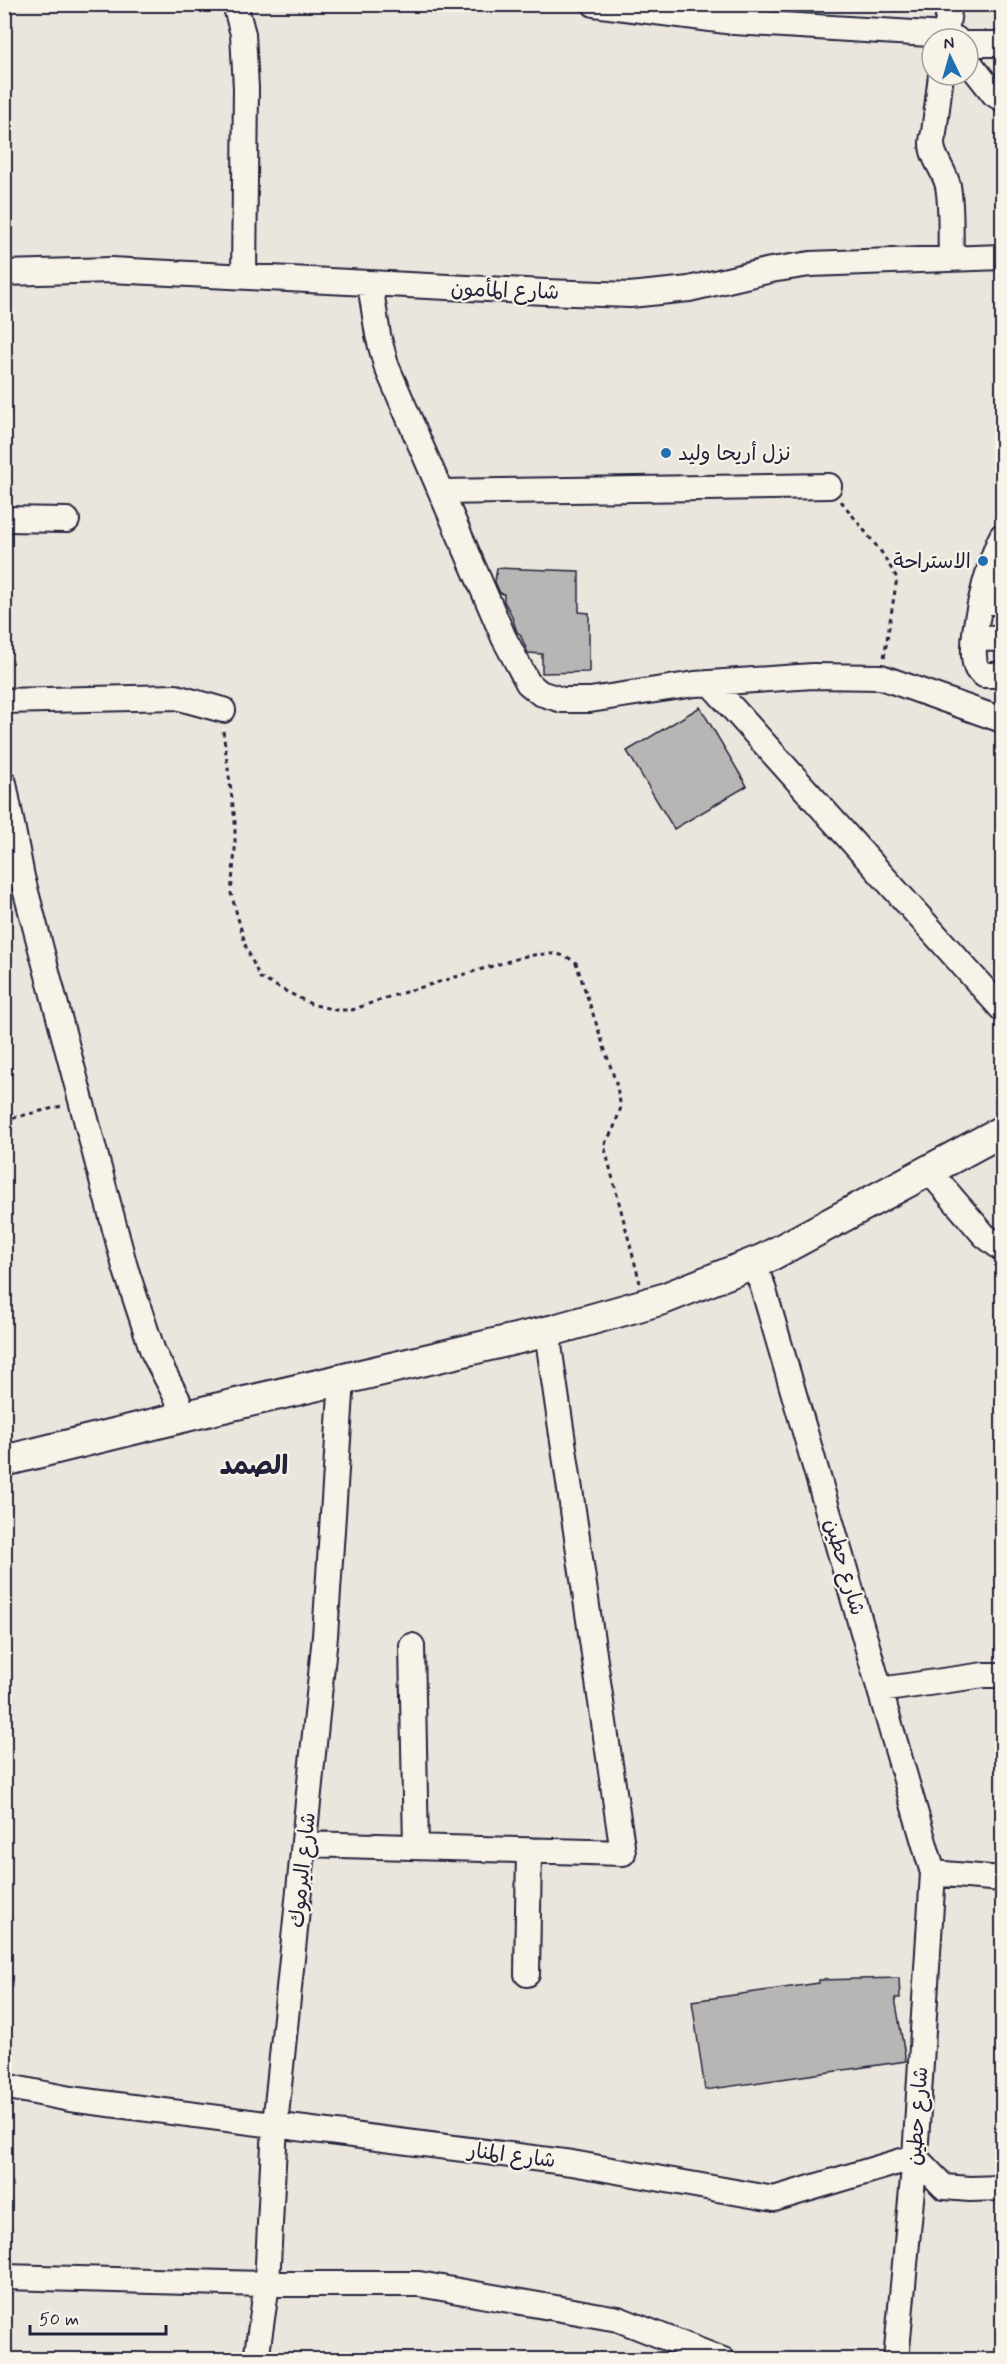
<svg xmlns="http://www.w3.org/2000/svg" width="1007" height="2364" font-family="Mynerve,'Playpen Sans Arabic',sans-serif">
	<rect width="100%" height="100%" fill="#eae6de"/>
	<filter id="ink" filterUnits="userSpaceOnUse"><feTurbulence type="fractalNoise" baseFrequency=".0167" numOctaves="2"/><feDisplacementMap in="SourceGraphic" scale="12" xChannelSelector="R" yChannelSelector="G"/><feConvolveMatrix kernelMatrix="1 2 1 2 8 2 1 2 1" color-interpolation-filters="sRGB"/></filter>
	<g filter="url(#ink)">
		<!-- building -->
		<path fill="#b8b6b5" stroke="#22223b" stroke-width="1.5" d="M497,568L579,571V612L589,613V672L542,673V654L528,653L520,634L517,632L511,614L504,601V594L500,593L495,582Z
			M700,707L747,786L674,829L627,751Z
			M899,1978L900,1998H895L906,2061L705,2090L692,2001L819,1983V1980Z"/>
		<g fill="none" stroke-linecap="round" stroke-linejoin="round">
			<!-- minor casing -->
			<g stroke="#22223b" stroke-width="28">
				<path id="minor" d="M235,4L243,34L246,88L244,276
					M594,4L734,22L946,35L956,39
					M945,39L950,4
					M968,44H1002
					M968,61L994,94L1002,99
					M941,75L934,133C926,153 944,167 948,186C952,209 950,235 951,258
					M4,273L111,270L546,292L630,295L689,289L771,270L810,264L1002,257
					M370,284L378,335L386,365L504,638L528,683L540,693L562,700H590L695,684L813,676L881,677L1002,720
					M441,492L829,486
					M4,519L67,520
					M1002,536C990,558 965,646 977,669C977,669 983,674 984,675H1002
					M981,602H1002
					M976,638L1002,639
					M710,683L1002,1009
					M4,701L176,697L223,710
					M4,783L22,877L125,1267L153,1352L178,1400
					M929,1171L984,1235L1002,1249
					M752,1264L762,1284L933,1873L915,2157L896,2360
					M412,1646L416,1847
					M880,1690L984,1675H1002
					M305,1844L623,1853L547,1332
					M933,1873L1002,1879
					M527,1974L529,1850
					M4,2086L70,2099L572,2163L774,2199L915,2157L944,2187L970,2189L1002,2188
					M4,2277L267,2284H419L618,2319L723,2360
					M256,2360L267,2284L275,2125L325,1636L342,1379"/>
			</g>
			<!-- major casing -->
			<g stroke="#22223b" stroke-width="34">
				<path id="major" d="M4,1461L215,1409L554,1330L663,1299L764,1259L1002,1131"/>
			</g>
			<!-- path -->
			<path stroke="#22223b" stroke-width="3" stroke-dasharray="4.5 4.5" stroke-linecap="butt" d="M841,501L882,553L897,578L884,658
				M223,731L235,821V850L231,893L246,947L260,978L311,1004L335,1010H352L382,999L526,956C545,954 561,950 576,963L616,1083L621,1107L613,1130L604,1145L640,1283
				M4,1120L62,1106"/>
			<!-- minor -->
			<use href="#minor" stroke="#f7f3e8" stroke-width="24"/>
			<!-- major -->
			<use href="#major" stroke="#f7f3e8" stroke-width="30"/>
		</g>
	</g>
	<!-- markers -->
	<g fill="#1f6fb2" stroke="#f7f3e8" stroke-width="2">
		<circle cx="666" cy="453" r="6"/>
		<circle cx="983" cy="561" r="6"/>
	</g>
	<g text-anchor="middle" stroke-width="4.5" stroke-linejoin="round" paint-order="stroke">
		<!-- street labels -->
		<g font-size="21" fill="#22223b" stroke="#f7f3e8">
			<text transform="translate(505 290) rotate(2)" y="7">شارع المأمون</text>
			<text transform="translate(845 1567) rotate(74)" y="7">شارع حطين</text>
			<text transform="translate(302 1870) rotate(-84)" y="7">شارع اليرموك</text>
			<text transform="translate(917 2116) rotate(-86)" y="7">شارع حطين</text>
			<text transform="translate(512 2155) rotate(7)" y="7">شارع المنار</text>
		</g>
		<!-- poi labels -->
		<g font-size="21" fill="#22223b" stroke="#f7f3e8" text-anchor="start">
			<text x="678" y="460">نزل أريحا وليد</text>
			<text x="971" y="568" text-anchor="end">الاستراحة</text>
		</g>
		<!-- district labels -->
		<g font-size="27" font-weight="bold" fill="#22223b" stroke="#f7f3e8">
			<text x="254" y="1474">الصمد</text>
		</g>
	</g>
	<!-- margin -->
	<rect width="1007" height="2364" fill="none" stroke="#f7f3e8" stroke-width="24"/>
	<rect x="12" y="12" width="983" height="2340" fill="none" stroke="#22223b" stroke-width="2" filter="url(#ink)"/>
	<!-- north arrow -->
	<g transform="translate(950 57) rotate(355)"><circle r="28" fill="#f7f3e8" stroke="#a29fa3" stroke-width="1.5"/>
	<path d="M0-4.5L10 22L0 15L-10 22Z" fill="#1f6fb2"/>
	<text y="-9" font-size="16" font-weight="bold" text-anchor="middle" fill="#22223b">N</text>
	</g>
	<!-- scale -->
	<path d="M30 2325v9h136v-9" fill="none" stroke="#22223b" stroke-width="3"/>
	<text x="39" y="2325" font-size="18" fill="#22223b" stroke="#f7f3e8" stroke-width="4.5" paint-order="stroke">50 m</text>
</svg>
